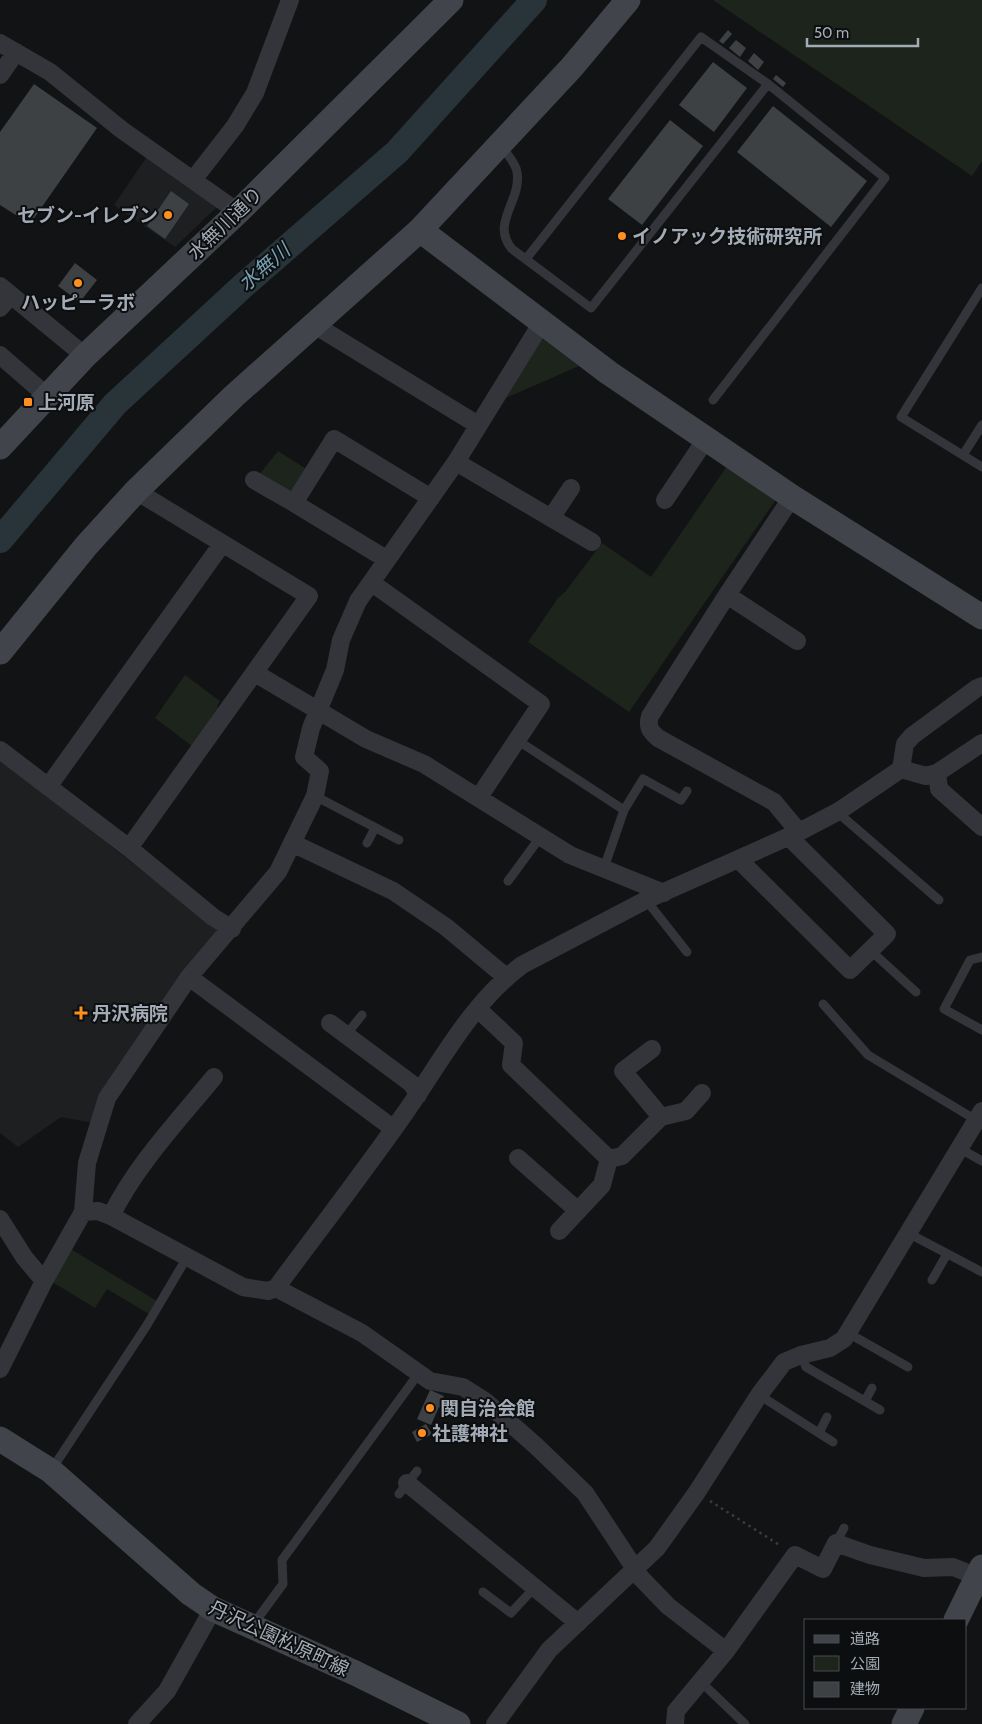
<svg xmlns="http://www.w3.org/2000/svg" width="982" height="1724" font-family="Cabin,'Noto Sans JP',sans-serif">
	<rect width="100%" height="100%" fill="#121314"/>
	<!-- built -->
	<path fill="#1e1f21" d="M154,157L220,204L175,247L114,205L146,158Z
		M0,759L220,932L93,1123L61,1117L18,1147L0,1133Z"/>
	<!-- green -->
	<path fill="#1c241c" d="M713,0H982V161L972,176Z
		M543,339L579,366L499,401L537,341Z
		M278,451L308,470L295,492L286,494L258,476Z
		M727,466L775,496V501L629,712L528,642L558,598L565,592L602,543L651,577Z
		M185,675L220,701L217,706L220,709L193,747L155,718Z
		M69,1248L157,1301L149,1314L107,1289L95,1308L49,1280Z"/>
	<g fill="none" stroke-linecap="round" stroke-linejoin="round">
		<!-- river -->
		<path stroke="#283439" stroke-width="26" d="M0,540L115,404L244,285L397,152L534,0"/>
	</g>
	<!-- building -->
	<path fill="#3e4144" d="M728,30L732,34L723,44L719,41Z
		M736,40L746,48L740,57L729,48Z
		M754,53L764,62L758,70L748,61Z
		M713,62L747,88L714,132L679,105Z
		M776,75L786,83L783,87L773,79Z
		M34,84L97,128L30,224L0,205V132Z
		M773,106L867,181L831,227L737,152Z
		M670,120L703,146L642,225L608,199Z
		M171,191L189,204L165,239L147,226Z
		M75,263L97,280L80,302L58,286Z
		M430,1390L444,1396L442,1400L446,1402L442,1409L439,1407L431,1425L417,1419Z
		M426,1424L432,1434L417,1442L412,1432Z"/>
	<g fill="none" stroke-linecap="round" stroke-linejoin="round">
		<!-- path -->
		<path stroke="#393c41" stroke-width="2.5" stroke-dasharray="2.5 4" stroke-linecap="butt" d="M710,1501L781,1546"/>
		<!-- lane -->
		<path stroke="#33353a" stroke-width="9" d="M501,146C506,153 516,163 517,172C522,201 490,223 512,249L591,308L768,84
			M526,259L701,37L768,84L885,178L713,400
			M982,288L901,417L982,467
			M963,455L982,425
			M517,740L624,810
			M315,796L399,840
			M839,811L844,818L939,900
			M367,843L375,828
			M604,868L624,810L643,779L681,800L687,791
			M508,881L541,836
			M646,900L687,952
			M870,950L916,992
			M982,957L970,960L944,1009L982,1030
			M823,1004L868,1055L976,1120
			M346,1035L362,1015
			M959,1148L982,1161
			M908,1233L982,1272
			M932,1280L947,1254
			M848,1333L908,1367
			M801,1355L806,1367L880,1410
			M759,1395L833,1442
			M865,1401L872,1388
			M819,1433L827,1417
			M52,1469L147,1325L186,1259
			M399,1494L417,1471
			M836,1543L844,1528
			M483,1592L511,1613L535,1587
			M252,1626L283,1584L282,1560L419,1373
			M700,1681L745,1724"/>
		<!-- street -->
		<path stroke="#33353a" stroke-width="18" d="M0,43L50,72L122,130L238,212
			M0,75L16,52
			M193,180L235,126L255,93L290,0
			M0,286L85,356
			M0,308L11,295
			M313,324L478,425
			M0,355L47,396
			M456,462L592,542
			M254,480L294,503
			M792,497L727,595L650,716C647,727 650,731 658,738L774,802L799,832
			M665,500L706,439
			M551,518L571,488
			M386,559L294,503L334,439L431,498
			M372,583L541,704L479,797
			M727,595L797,641
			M255,673L366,739L424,764L570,855L664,893
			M0,750L129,848L213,917L232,929
			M901,769L926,776L937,773L982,743
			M937,773L939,789L982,827
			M48,787L222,544
			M292,843L393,891L446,927L506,977
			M129,848L309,596L136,491
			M739,860L850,970L887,934L789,837
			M189,977L394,1129
			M478,1009L514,1043L511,1065L609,1159
			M330,1023L412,1084L418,1095
			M652,1049L623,1071L661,1117
			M518,1158L577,1210
			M609,1159L622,1156L661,1117L686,1111L702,1093
			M83,1212L98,1211L111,1216L243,1287L268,1291L276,1288C319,1230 363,1173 405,1113C441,1062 471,1003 522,965L646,900L799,832L839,811L901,769L905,744L912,736L977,688L982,686
			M111,1216C136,1165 178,1121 214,1077
			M0,1219L24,1257L44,1281
			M559,1231L602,1185L609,1159
			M276,1288L362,1333L430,1381L463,1387L485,1401L535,1445L585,1493L641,1578L668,1606L726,1651
			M0,1369L44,1281L83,1212L87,1163L107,1098L189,977L278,872L315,796L320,771L304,757L311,728L335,670L341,640L358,601L456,462L541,324
			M407,1483L578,1623
			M137,1724L167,1691L213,1609
			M495,1724L549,1650L657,1548L697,1492L759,1395L784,1362L801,1355L830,1348L844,1339L982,1111
			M675,1724L676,1711L726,1651L795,1555L823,1569L836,1543L870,1555L924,1568L953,1567L978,1577"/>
		<!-- secondary -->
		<path stroke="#41444a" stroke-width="25" d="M420,230L609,373L792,497L982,617
			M0,447L85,356L238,212L451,0
			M0,652L86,546L136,491L234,396L420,230L572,67L628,0
			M0,1439L51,1471L191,1594L213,1609L355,1673L458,1724
			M956,1620L982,1567
			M904,1724L912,1708"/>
	</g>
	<!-- markers -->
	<g fill="#ff9020" stroke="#0d0e0f" stroke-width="2">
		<circle cx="168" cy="215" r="5"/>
		<circle cx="622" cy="236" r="5"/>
		<circle cx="78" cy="283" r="5"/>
		<rect x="23" y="397" width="10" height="10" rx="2.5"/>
		<path d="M78.5 1005.5h5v5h5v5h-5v5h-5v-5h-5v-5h5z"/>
		<circle cx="430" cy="1408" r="5"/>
		<circle cx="422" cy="1433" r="5"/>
	</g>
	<g text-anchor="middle" stroke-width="4" stroke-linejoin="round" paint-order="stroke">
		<!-- poi labels -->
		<g font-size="19" font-weight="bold" fill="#a3acb6" stroke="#0d0e0f" text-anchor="start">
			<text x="158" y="222" text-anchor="end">セブン-イレブン</text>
			<text x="632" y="243">イノアック技術研究所</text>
			<text x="78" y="309" text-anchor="middle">ハッピーラボ</text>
			<text x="38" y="409">上河原</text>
			<text x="92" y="1020">丹沢病院</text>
			<text x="440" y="1415">関自治会館</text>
			<text x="432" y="1440">社護神社</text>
		</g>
		<!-- street labels -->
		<g font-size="19" fill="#a3acb6" stroke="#0d0e0f">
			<text transform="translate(225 223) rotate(-44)" y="7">水無川通り</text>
			<text transform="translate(279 1638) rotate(25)" y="7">丹沢公園松原町線</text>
		</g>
		<!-- water labels -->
		<g font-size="20" font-style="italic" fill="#76a1b5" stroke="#0d0e0f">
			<text transform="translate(264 267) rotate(-41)" y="7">水無川</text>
		</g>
	</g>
	<!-- legend -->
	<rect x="804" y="1619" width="162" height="90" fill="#0d0e0f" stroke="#494d52"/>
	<rect x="814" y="1635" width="25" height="8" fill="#41444a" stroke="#494d52"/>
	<text x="850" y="1644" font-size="15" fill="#a3acb6">道路</text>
	<rect x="814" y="1656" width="25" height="15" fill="#1c241c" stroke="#494d52"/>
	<text x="850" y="1669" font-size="15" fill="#a3acb6">公園</text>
	<rect x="814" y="1682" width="25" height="15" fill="#3e4144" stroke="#494d52"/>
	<text x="850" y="1694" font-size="15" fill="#a3acb6">建物</text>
	<!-- scale -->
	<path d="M807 38v8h111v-8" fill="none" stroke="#a3acb6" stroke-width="2.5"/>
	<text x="814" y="38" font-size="15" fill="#a3acb6" stroke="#0d0e0f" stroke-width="4" paint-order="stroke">50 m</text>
</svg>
